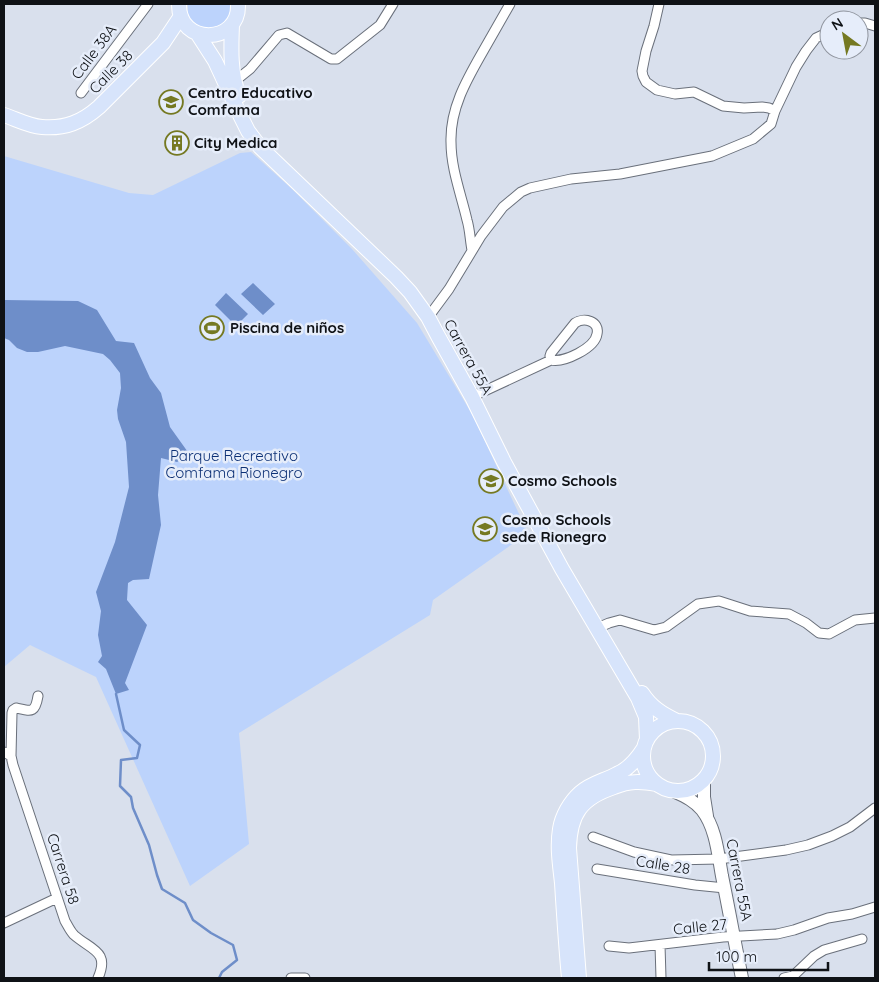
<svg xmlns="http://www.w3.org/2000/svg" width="879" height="982" font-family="Quicksand,sans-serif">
	<rect width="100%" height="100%" fill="#d9e0ed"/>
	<!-- green -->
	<path fill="#bcd3fc" d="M188,4H234L229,23L212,31C197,26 186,24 188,4Z
		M251,152L292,189L352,249L417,323L472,414L528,533L433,600L430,615L239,733L249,844L190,886L96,677L30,645L4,667V156L129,193L153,195L240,153Z"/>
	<!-- water -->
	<path fill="#6e8ec9" d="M253,283L275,304L263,315L241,294Z
		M226,293L248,314L236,326L215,305Z
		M4,300L78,301L97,310L116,341L134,343L150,378L161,393L170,427L190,455L177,462L161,458L158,495L161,525L149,579L133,580L128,583L127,600L147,625L125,683L129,690L116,694L106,669L98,662L102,656L98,635L101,611L96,592L115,542L129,487L126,442L118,419L117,410L121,388L120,373L110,360L103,354L65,346L38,352H27L17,348L9,340L4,338Z"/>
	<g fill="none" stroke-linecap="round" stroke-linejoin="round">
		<!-- stream -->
		<path stroke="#6e8ec9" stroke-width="2.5" d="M116,694L124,730L140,745L137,758L121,760L120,786L131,797L133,808L149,845L157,875L162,889L185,903L193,920L211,933L233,945L237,960L222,972L219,978"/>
		<!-- street casing -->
		<g stroke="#6a707b" stroke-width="11">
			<path id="street" d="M659,4L654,26L646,51L642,71L643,76L646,82L657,90L675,94L694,92L723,106L744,108L762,107L769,108L775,111
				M859,23H865L875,26
				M235,81L250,69L279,35L287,33L331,59H337L380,25L393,4
				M81,93L148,4
				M472,250C470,240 470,230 467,220C461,194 451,169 451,142C450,109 466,81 482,53C491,37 501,20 510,4
				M432,312L449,289L481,236L503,207L521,192L530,188L571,179L620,174L712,156L753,139L771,124L775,111L796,67L806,51L816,38L829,32
				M478,394L551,360C564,363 595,348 597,334C600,321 584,317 575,323L551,353L550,356L551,360
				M602,626L609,623L620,620L654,630L666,627L698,604L719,601L750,611L789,614L806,623L819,633L829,634L855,620L875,618
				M4,752L11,756L12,713L13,710L16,708C31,711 35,714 38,696
				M11,756L13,765L65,921C68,926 70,931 74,935C91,950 110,951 98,978
				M593,837L634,852L671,860L719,859L786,850L808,845L832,836L850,827L875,808
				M597,869L695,885L725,888
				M4,923L57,898
				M660,945L661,978
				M609,946L629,948L723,937L777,934L794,930L828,918L852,914L875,907
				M291,978H305
				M784,978L793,976L814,956L824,950L862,939"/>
		</g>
		<!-- secondary casing -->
		<g stroke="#6a707b" stroke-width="14">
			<path id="secondary" d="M704,779V797L707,816
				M673,791C684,796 694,800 702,810C716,828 718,854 722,876C729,910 735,944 742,978"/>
		</g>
		<!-- primary casing -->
		<g stroke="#fff" stroke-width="16">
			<path id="primary" d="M179,4C178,46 240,45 238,4
				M232,25C231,49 230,73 239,96
				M197,33L215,61L240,115L248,131L260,147L396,277L410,292L428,317L438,336L472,397L504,462L562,569L638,698L646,717L647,740
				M4,115C16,119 29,126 42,127C65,129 82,122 99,107L163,43L181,16
				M642,693C651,707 662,714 677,721
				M643 756a35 35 0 1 1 70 0a35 35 0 1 1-70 0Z
				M569,978C566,946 564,915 562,883C560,865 557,847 560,829C562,816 570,802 580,793C591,783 604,781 617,774C629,769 637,759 644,748
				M579,978L569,848C570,814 581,798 614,787C630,781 640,781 656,784"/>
		</g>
		<!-- street -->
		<use href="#street" stroke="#fff" stroke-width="9"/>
		<!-- secondary -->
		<use href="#secondary" stroke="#fff" stroke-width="12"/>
		<!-- primary -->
		<use href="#primary" stroke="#d7e4fb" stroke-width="14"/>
	</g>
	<!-- icons -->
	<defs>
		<g id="school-ring" transform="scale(1.25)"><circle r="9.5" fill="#e6edfa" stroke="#757922" stroke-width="1.5"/><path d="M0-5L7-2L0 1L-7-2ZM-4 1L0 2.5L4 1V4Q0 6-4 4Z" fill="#757922"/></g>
		<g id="building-ring" transform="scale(1.25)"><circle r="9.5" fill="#e6edfa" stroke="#757922" stroke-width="1.5"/><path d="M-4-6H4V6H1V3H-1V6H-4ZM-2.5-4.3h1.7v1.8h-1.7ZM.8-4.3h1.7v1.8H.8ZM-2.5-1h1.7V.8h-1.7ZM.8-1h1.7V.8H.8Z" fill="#757922"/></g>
		<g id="stadium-ring" transform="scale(1.25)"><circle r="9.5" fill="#e6edfa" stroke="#757922" stroke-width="1.5"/><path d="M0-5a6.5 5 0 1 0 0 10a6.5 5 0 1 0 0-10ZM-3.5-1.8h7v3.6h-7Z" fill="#757922"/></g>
		<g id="university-ring" transform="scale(1.25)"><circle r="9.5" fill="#e6edfa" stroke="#757922" stroke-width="1.5"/><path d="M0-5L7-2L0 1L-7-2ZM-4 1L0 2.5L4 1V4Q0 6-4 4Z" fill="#757922"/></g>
	</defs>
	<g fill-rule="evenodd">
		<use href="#school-ring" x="171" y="102"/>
		<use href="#building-ring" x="177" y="143"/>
		<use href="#stadium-ring" x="212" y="328"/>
		<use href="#university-ring" x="491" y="481"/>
		<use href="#university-ring" x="485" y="529"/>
	</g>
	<g text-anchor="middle" stroke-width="5" stroke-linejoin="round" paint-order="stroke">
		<!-- street labels -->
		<g font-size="15" fill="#0f1216" stroke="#e6edfa">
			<text transform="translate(94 52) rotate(-53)" y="5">Calle 38A</text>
			<text transform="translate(111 72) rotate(-45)" y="5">Calle 38</text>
			<text transform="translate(468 357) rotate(61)" y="5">Carrera 55A</text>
			<text transform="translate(663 865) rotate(9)" y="5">Calle 28</text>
			<text transform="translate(63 869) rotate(72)" y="5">Carrera 58</text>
			<text transform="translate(739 880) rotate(79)" y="5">Carrera 55A</text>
			<text transform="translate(700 927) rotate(-6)" y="5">Calle 27</text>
		</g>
		<!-- poi labels -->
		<g font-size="15" font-weight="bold" fill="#0f1216" stroke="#e6edfa" text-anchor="start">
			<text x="188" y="98">Centro Educativo<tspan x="188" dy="17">Comfama</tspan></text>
			<text x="194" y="148">City Medica</text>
			<text x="230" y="333">Piscina de niños</text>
			<text x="508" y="486">Cosmo Schools</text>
			<text x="502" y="525">Cosmo Schools<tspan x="502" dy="17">sede Rionegro</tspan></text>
		</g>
		<!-- park labels -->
		<g font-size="15" fill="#0c3075" stroke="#e6edfa">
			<text x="234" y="461">Parque Recreativo<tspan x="234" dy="17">Comfama Rionegro</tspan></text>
		</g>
	</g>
	<!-- border -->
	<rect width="879" height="982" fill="none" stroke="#0f1216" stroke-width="10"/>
	<!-- north arrow -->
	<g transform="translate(844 35) rotate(328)"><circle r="24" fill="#e6edfa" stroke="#90959f"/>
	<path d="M0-4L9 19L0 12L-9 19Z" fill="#757922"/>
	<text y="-8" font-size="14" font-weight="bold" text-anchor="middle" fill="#0f1216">N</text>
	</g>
	<!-- scale -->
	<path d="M709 962v8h119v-8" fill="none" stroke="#0f1216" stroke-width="2.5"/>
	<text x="716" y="962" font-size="15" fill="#0f1216" stroke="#e6edfa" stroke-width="4" paint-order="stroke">100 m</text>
</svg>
